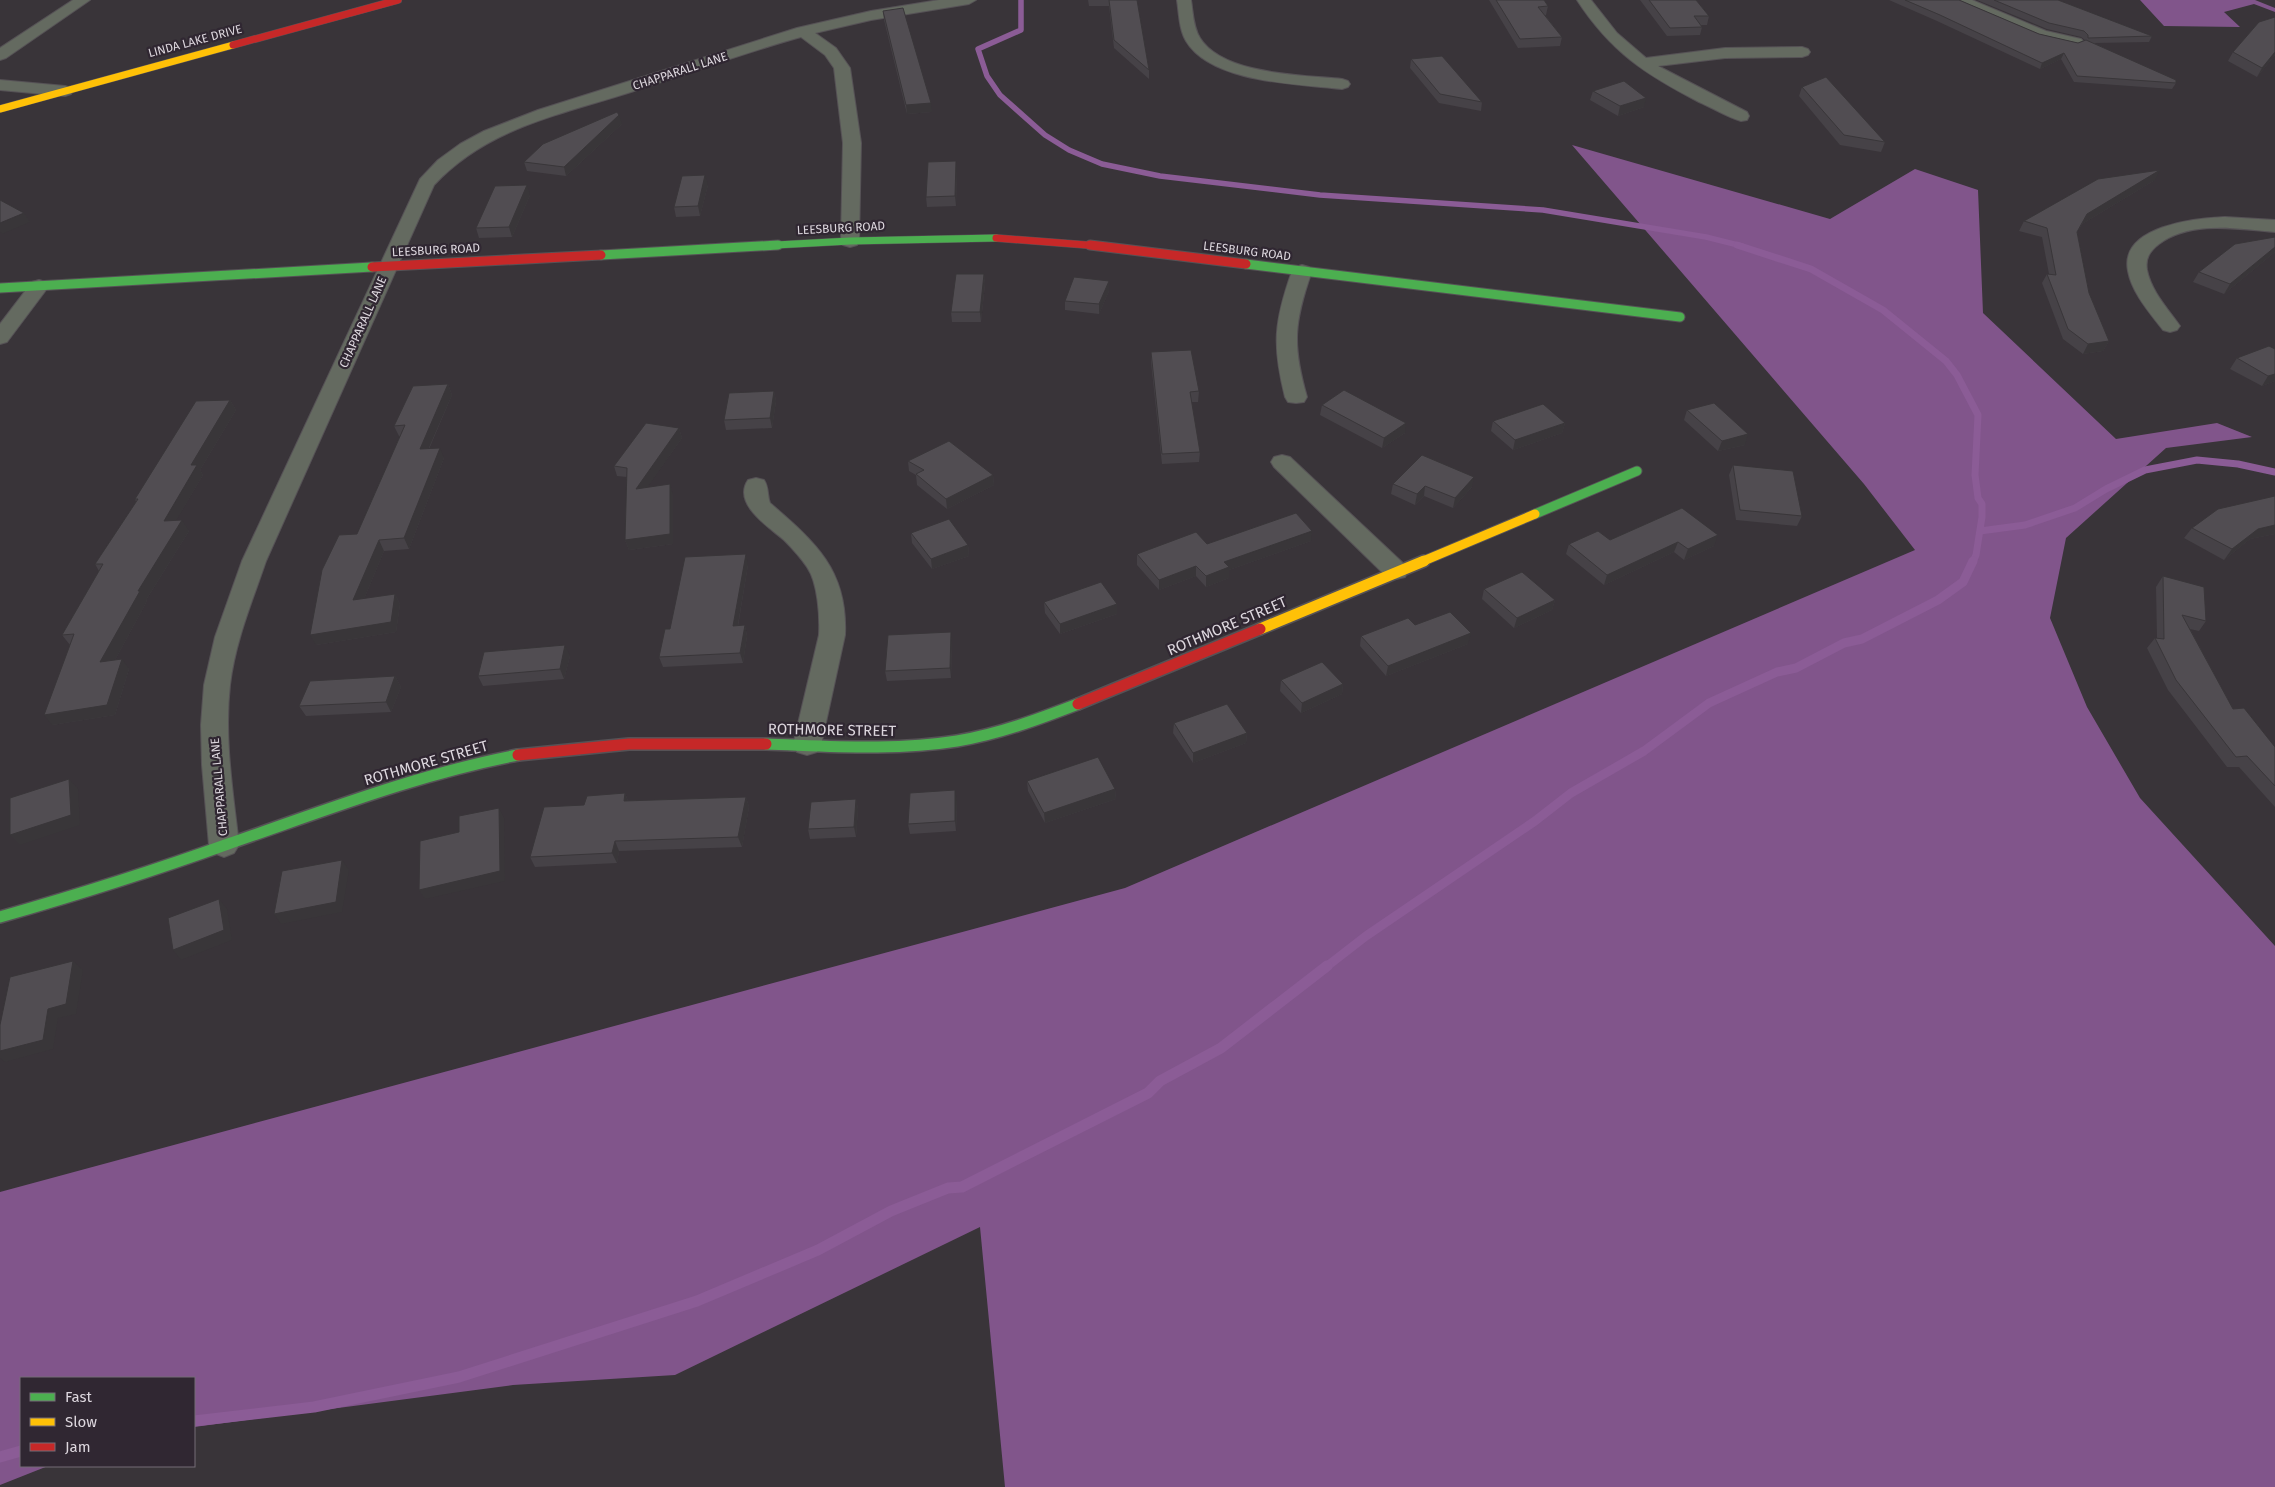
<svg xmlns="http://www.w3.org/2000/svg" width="2275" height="1487" font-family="'Fira Sans',sans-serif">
	<rect width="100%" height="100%" fill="#393439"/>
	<!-- forest -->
	<path fill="#81558b" d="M2140,0H2255L2275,8V12L2254,4L2224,12L2240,27L2164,26Z
		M1572,145L1830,219L1915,169L1978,190L1983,313L2116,439L2217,423L2252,437L2166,448L2066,538L2050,618L2087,707L2140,798L2275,946V1487H1005L980,1227L675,1375L513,1385L194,1427V1378H21V1466H48L0,1485V1192L1125,888L1915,550L1864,484Z"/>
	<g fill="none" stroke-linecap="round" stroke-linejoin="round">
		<!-- stream-far3 -->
		<path stroke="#8b5c96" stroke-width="5.5" d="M1021,0V30L978,49L987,76L1000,95L1045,135L1069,150L1102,164L1160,176L1320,195L1543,210L1706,237L1742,246"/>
		<!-- stream-far2 -->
		<path stroke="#8b5c96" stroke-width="7" d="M1737,245L1811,269L1883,310L1946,361L1957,375L1978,415L1975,475L1978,498L1982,504V517L1976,555L1973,562
			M1980,531L2025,525L2075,508L2106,489L2145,470L2197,460L2238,464L2275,472"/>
		<!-- stream-far1 -->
		<path stroke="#8b5c96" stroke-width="9" d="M1326,967L1366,936L1535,821L1571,793L1644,751L1709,703L1777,672L1796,668L1844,643L1862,639L1938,600L1963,582L1973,561"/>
		<!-- stream -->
		<path stroke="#8b5c96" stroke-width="11" d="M194,1421L314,1407L459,1377L697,1301L818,1250L891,1211L948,1188L962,1187L1148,1093L1160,1081L1221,1048L1327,966
			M0,1457L21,1451"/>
		<!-- street casing -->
		<g stroke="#565256" stroke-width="2">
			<path id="street" d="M73,0H90L6,58L0,60V48Z
				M939,0H976L969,4L871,20L815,33L836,48L850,68L861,143L859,241L857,245L850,247L843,245L841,241L843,143L834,68L825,55L801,37C743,53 687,74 631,92C559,115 487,128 434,185L266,561C252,602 235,642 230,685C224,739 233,792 239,845L234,853L224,857L214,853L209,845L202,765L201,725L204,685L215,637L242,561L420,179L438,160L460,144L484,131L538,110L797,28L871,11Z
				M1177,0H1191C1193,12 1193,27 1200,38C1223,75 1303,75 1342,79L1348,81L1350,84L1348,87L1342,89C1298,84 1211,83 1186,41C1179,29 1179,13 1177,0Z
				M1577,0H1591L1617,33L1646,58L1725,48L1802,47L1808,49L1810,52L1808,55L1802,57L1725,58L1658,66L1747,112L1749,116L1747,120L1741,121C1727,117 1713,108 1699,102C1645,74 1611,52 1577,0Z
				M1952,0H1972L2046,31L2081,39L2084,42L2081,45L2076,47L2037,38L1954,3Z
				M0,80L65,86L71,88L73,91L71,94L65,96L0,90Z
				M2225,217L2275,220V232C2238,229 2191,220 2159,244C2150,251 2145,258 2147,270C2151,291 2168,309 2180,326L2177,330L2170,332L2163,330C2150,313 2132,293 2128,271C2119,226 2196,218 2225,217Z
				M1302,265L1309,267L1312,271C1294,322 1292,345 1307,397L1304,402L1296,403L1288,402L1285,397C1272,345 1274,322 1292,271L1295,267Z
				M39,280L46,282L49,286L7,342L0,344V324L32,282Z
				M1282,455L1290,457L1405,565L1408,571L1405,577L1396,579L1387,577L1274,467L1271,462L1274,457Z
				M756,478L764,480C769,487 767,495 770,503C815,542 848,570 845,635L821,745L817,752L807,755L797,752L793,745L819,635C820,616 818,583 807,567C801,558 792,548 784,540C769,527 732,504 748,480Z"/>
		</g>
		<!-- fast-far2 casing -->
		<g stroke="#565256" stroke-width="8">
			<path id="fast-far2" d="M756,246L850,241L996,238"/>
		</g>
		<!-- fast-far1 casing -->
		<g stroke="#565256" stroke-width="11">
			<path id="fast-far1" d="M601,255L778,245
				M1246,264L1680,317
				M0,288L372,267
				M1535,514L1637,471"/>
		</g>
		<!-- fast casing -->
		<g stroke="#565256" stroke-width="14">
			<path id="fast" d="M766,744C829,746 894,751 957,741C999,734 1039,719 1078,704
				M0,917C77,895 153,871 228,844C324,811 418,774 518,755"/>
		</g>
		<!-- slow-far2 casing -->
		<g stroke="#565256" stroke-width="8">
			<path id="slow-far2" d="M0,109L233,45"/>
		</g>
		<!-- slow-far1 casing -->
		<g stroke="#565256" stroke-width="11">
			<path id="slow-far1" d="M1421,562L1535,514"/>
		</g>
		<!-- slow casing -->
		<g stroke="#565256" stroke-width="14">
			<path id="slow" d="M1260,629L1424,561"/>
		</g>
		<!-- jam-far2 casing -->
		<g stroke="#565256" stroke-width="8">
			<path id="jam-far2" d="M233,45L398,0
				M996,238L1100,246"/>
		</g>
		<!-- jam-far1 casing -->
		<g stroke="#565256" stroke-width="11">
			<path id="jam-far1" d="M1090,245L1246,264
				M372,267L601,255"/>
		</g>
		<!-- jam casing -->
		<g stroke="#565256" stroke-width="14">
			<path id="jam" d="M1078,704L1260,629
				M518,755L629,744H766"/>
		</g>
		<!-- street -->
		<use href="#street" fill="#646a60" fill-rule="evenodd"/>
		<!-- fast-far2 -->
		<use href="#fast-far2" stroke="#4caf50" stroke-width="7"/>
		<!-- fast-far1 -->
		<use href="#fast-far1" stroke="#4caf50" stroke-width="9"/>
		<!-- fast -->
		<use href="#fast" stroke="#4caf50" stroke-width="11"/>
		<!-- slow-far2 -->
		<use href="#slow-far2" stroke="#ffc107" stroke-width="7"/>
		<!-- slow-far1 -->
		<use href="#slow-far1" stroke="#ffc107" stroke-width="9"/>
		<!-- slow -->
		<use href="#slow" stroke="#ffc107" stroke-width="11"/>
		<!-- jam-far2 -->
		<use href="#jam-far2" stroke="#c62828" stroke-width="7"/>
		<!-- jam-far1 -->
		<use href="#jam-far1" stroke="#c62828" stroke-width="9"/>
		<!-- jam -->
		<use href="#jam" stroke="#c62828" stroke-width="11"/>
	</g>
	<!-- wall -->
	<path fill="#464247" d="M1088,0H1137L1149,70V79L1114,48L1109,6H1089Z
		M1489,0H1544L1548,6L1546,15H1545L1562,37L1560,46L1518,48Z
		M1640,0H1696L1709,16L1707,25H1701L1702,27L1700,35L1667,36Z
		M1889,0H1959L2039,34L2078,43L2085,40L2081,37L2047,29L1977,0H2058L2152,36L2149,42L2094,43L2176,83L2172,89L2074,82L2061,59L2040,69L1937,21Z
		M883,11L932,112L907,114L884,20Z
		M2275,17V55L2257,77L2228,61L2233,52Z
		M1411,59L1482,102L1481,111L1439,103L1410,68Z
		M1802,87L1885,142L1881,152L1840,145L1799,96Z
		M1593,91L1644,107L1618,116L1590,100Z
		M622,124L566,176L527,171L524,162Z
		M957,170L956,206L927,207L926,197Z
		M2155,180L2082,224L2077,232L2089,293L2109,341L2103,351L2083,354L2063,339L2042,283L2047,274H2049L2042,237L2019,231L2024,221Z
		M708,185L700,216L676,217L674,207Z
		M530,195L512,237L479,238L476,228Z
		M2275,237V252L2224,294L2193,282L2199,272Z
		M984,274L985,284L981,322H952L951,312Z
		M1109,281V291L1099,314L1065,310V301Z
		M2275,349V381L2262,386L2230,369L2237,358Z
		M1151,352L1199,391L1198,402H1191L1200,452L1199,462L1162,464L1151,362Z
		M448,384L452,395L429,449L444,458L409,549L384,551L364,599L395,594L400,604L396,632L316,645L357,534L400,436H399L394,426Z
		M774,391L776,401L772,428L726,430L724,420Z
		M230,400L236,410L200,470L203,475L176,520L189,531L146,600L147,601L115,660L129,669L115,715L52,725L70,645L62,635L99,571L95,564L136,502L135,499Z
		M1322,405L1405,433L1382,448L1320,415Z
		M1687,410L1745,445L1718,451L1684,420Z
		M1493,421L1565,423L1562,433L1513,450L1491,431Z
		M679,428L682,438L647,487L673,495V544L629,550L625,540L627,477L617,476L614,466Z
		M908,461L993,475L994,485L947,509L917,485L916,475L909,471Z
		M1733,465L1802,516L1797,526L1736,520L1729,475Z
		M1393,484L1472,487L1453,508L1424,496L1415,505L1391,494Z
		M2275,496V534L2250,539L2224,560L2184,538L2192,528Z
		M1682,508L1714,546L1684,560L1674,552L1604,585L1566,554L1569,544L1610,540Z
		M911,533L968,545L969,556L932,569L912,543Z
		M1311,541L1229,570V578L1206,587L1196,576L1159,590L1137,565V554L1207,544Z
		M748,565L738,626L745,625L747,636L743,663L663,667L659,657L670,629Z
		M2163,576L2206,621L2199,631L2190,629L2233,709L2275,747V807L2239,767H2227L2168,690L2147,648L2155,638H2157L2156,587Z
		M1484,589L1555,600L1552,610L1514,628L1482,599Z
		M1044,602L1117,604V614L1060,634L1045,613Z
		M1415,625L1468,644L1386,676L1360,646L1361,636Z
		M952,642L951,678L887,681L885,671Z
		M570,656L564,679L483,686L478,676Z
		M395,676L401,687L391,712L306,716L299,706Z
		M1281,680L1343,684L1342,694L1301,713L1280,691Z
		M1174,723L1247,733L1246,743L1193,763L1173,733Z
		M1027,781L1115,789L1116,799L1045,823L1028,791Z
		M625,793L628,801L746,797L749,807L742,847L619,851L617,863L535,867L530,857L584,805Z
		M856,799L858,809L856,837L810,839L808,829Z
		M957,801L956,831L910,834L908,824Z"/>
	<!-- shaded-wall -->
	<path fill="#393639" d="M2275,52V55L2257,77L2262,68Z
		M2064,53L2061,59L2040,69L2042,63Z
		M1646,98L1644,107L1618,116L1620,106Z
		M931,103L932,112L907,114L906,105Z
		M619,115L622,124L566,176L564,167Z
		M956,161L957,170L956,206L955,196Z
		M2160,170L2155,180L2082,224L2087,214Z
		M705,175L708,185L700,216L698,206Z
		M527,185L530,195L512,237L509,227Z
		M24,213L30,222L2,234L0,231V223Z
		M2275,247V252L2224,294L2230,284Z
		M984,274L985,284L981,322L980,312Z
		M1109,281V291L1099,314V304Z
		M2109,341L2103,351L2083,354L2088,344Z
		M2275,374V381L2262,386L2268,376Z
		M448,384L452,395L424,459L420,449Z
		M774,391L776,401L772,428L770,418Z
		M230,400L236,410L200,470L203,475L170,531L164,521L191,465Z
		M1406,423L1405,433L1382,448L1384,438Z
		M1565,423L1562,433L1513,450L1515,440Z
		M679,428L682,438L639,499L636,489Z
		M1748,434L1745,445L1718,451L1722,441Z
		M440,448L444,458L409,549L404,538Z
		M993,475L994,485L947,509L946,499Z
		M1474,477L1472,487L1453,508L1455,498Z
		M670,484L673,495V544L629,550L625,540Z
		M1425,486L1424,496L1415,505L1417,494Z
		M182,520L189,531L146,600L147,601L108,673L100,662L138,591Z
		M2275,525V534L2250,539L2224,560L2232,549L2258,529Z
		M1312,531L1311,541L1229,570V578L1206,587V576L1224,562Z
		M1718,535L1714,546L1684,560L1688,549Z
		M379,540L384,551L359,611L353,600Z
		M1678,542L1674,552L1604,585L1607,575Z
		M968,545L969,556L932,569L931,559Z
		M746,554L748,565L736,636L733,626Z
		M1196,566V576L1159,590V580Z
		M395,594L400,604L396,632L316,645L310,635Z
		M1555,600L1552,610L1514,628L1517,618Z
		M1117,604V614L1060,634V624Z
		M745,625L747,636L743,663L740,653Z
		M951,632L952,642L951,678L950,668Z
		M1471,633L1468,644L1386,676L1388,666Z
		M565,645L570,656L564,679L560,669Z
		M122,659L129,669L115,715L52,725L44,715Z
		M395,676L401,687L391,712L386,702Z
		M1343,684L1342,694L1301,713L1302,703Z
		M1247,733L1246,743L1193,763V753Z
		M69,779L78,789L80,825L20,845L10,835Z
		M1115,789L1116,799L1045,823L1044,813Z
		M955,790L957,801L956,831L955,821Z
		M625,793L629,804L624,801Z
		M746,797L749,807L742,847L738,837Z
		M856,799L858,809L856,837L854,827Z
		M499,808L504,818L505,881L425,899L419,890Z
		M615,841L619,851L617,863L612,853Z
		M342,860L349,870L342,912L281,924L274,914Z
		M219,899L227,909L232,940L181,960L173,950Z
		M73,961L83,970L76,1014L58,1018L53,1049L5,1062L0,1058V1051L48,1009Z"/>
	<!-- building -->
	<path fill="#514d52" stroke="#393639" d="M1109,0H1137L1149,70L1114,40Z
		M1496,0H1544L1548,6L1538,7L1562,37L1520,39Z
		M1649,0H1696L1709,16H1694L1702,27L1670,28Z
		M1905,0H1959L2039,34L2078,43L2086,40L2176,80V83L2077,76L2064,53L2042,63L1940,15Z
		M1994,0H2058L2152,36L2088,38V35L2084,31L2049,23Z
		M903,8L931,103L906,105L883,11Z
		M2275,17V52L2262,68L2233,52L2259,22Z
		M1442,56L1482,102L1440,94L1411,59Z
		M1826,77L1885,142L1844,135L1802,87Z
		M1624,81L1646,98L1620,106L1593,91Z
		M617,112L619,115L564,167L524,162L543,144Z
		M956,161L955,196L926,197L928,162Z
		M2160,170L2087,214L2077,232L2089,293L2109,341L2088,344L2068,329L2047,274L2056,275L2047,228L2024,221L2098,179Z
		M705,175L698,206L674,207L682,176Z
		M527,185L509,227L476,228L495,186Z
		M0,200L24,213L0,223Z
		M2275,237V247L2230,284L2199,272L2235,244Z
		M956,274H984L980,312H951Z
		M1074,277L1109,281L1099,304L1065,301Z
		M2269,346L2275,349V374L2268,376L2237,358Z
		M1191,350L1199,391L1190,392L1200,452L1162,454L1151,352Z
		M448,384L420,449L440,448L404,538L379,540L353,600L395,594L391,622L310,635L322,570L339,535L357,534L405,425L394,426L413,386Z
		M1344,390L1406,423L1384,438L1322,405Z
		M774,391L770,418L724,420L729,393Z
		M230,400L191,465H197L164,521L182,520L138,591H140L100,662L122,659L107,705L44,715L74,634L62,635L103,564H95L138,499H135L196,401Z
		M1714,403L1748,434L1722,441L1687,410Z
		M1543,404L1565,423L1515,440L1493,421Z
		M646,423L679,428L636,489L670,484V534L625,540L627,468L614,466Z
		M949,441L993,475L946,499L916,474L924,470L908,461Z
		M1422,455L1474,477L1455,498L1425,486L1417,494L1393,484Z
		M1733,465L1793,471L1802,516L1740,510Z
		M2275,496V525L2258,529L2232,549L2192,528L2218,509Z
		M1682,508L1718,535L1688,549L1678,542L1607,575L1569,544L1598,531L1610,540Z
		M1296,513L1312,531L1224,562L1229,567L1206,576L1196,566L1159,580L1137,554L1196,532L1207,544Z
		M949,519L968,545L931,559L911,533Z
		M746,554L733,626L745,625L740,653L659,657L665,629H670L685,557Z
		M1522,572L1555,600L1517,618L1484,589Z
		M2163,576L2204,587L2206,621L2182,615L2233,709L2244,708L2275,747V786L2247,756L2236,757L2176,680L2155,638L2164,639Z
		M1101,582L1117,604L1060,624L1044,602Z
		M1450,612L1471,633L1388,666L1361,636L1408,618L1415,625Z
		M951,632L950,668L885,671L888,635Z
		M565,645L560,669L478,676L484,652Z
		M1322,662L1343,684L1302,703L1281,680Z
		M395,676L386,702L299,706L310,681Z
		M1227,704L1247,733L1193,753L1174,723Z
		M1098,757L1115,789L1044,813L1027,781Z
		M69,779L71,815L10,835V798Z
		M955,790V821L908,824L910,793Z
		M625,793L624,801L746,797L738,837L615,841L612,853L530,857L544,807L584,805L587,796Z
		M856,799L854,827L808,829L811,802Z
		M499,808L500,871L419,890L420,841L459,832V816Z
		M342,860L336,902L274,914L282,871Z
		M219,899L224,930L173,950L168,918Z
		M73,961L66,1004L48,1009L43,1040L0,1051V1025L10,977Z"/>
	<g text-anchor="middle" stroke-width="4.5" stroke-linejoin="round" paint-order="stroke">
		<!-- far-street labels -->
		<g font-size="12" fill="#ddd7de" stroke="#302732">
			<text transform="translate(195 41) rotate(-15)" y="4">LINDA LAKE DRIVE</text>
			<text transform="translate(680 71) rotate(-18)" y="4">CHAPPARALL LANE</text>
			<text transform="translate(841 228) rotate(-3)" y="4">LEESBURG ROAD</text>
			<text transform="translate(436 250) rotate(-3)" y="4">LEESBURG ROAD</text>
			<text transform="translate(1247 251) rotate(7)" y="4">LEESBURG ROAD</text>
			<text transform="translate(363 322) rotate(-66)" y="4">CHAPPARALL LANE</text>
			<text transform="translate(219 787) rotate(-95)" y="4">CHAPPARALL LANE</text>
		</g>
		<!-- street labels -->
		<g font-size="15" fill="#ddd7de" stroke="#302732">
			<text transform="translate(1227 626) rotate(-23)" y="5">ROTHMORE STREET</text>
			<text transform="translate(832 730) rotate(1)" y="5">ROTHMORE STREET</text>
			<text transform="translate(426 763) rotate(-16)" y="5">ROTHMORE STREET</text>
		</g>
	</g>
	<!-- legend -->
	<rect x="20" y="1377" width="175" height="90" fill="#302732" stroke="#756d77"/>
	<rect x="30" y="1393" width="25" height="8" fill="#4caf50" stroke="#756d77"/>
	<text x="65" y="1402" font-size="15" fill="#ddd7de">Fast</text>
	<rect x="30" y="1418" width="25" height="8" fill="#ffc107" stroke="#756d77"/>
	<text x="65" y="1427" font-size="15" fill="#ddd7de">Slow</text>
	<rect x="30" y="1443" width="25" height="8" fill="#c62828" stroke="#756d77"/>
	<text x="65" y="1452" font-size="15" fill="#ddd7de">Jam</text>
</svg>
